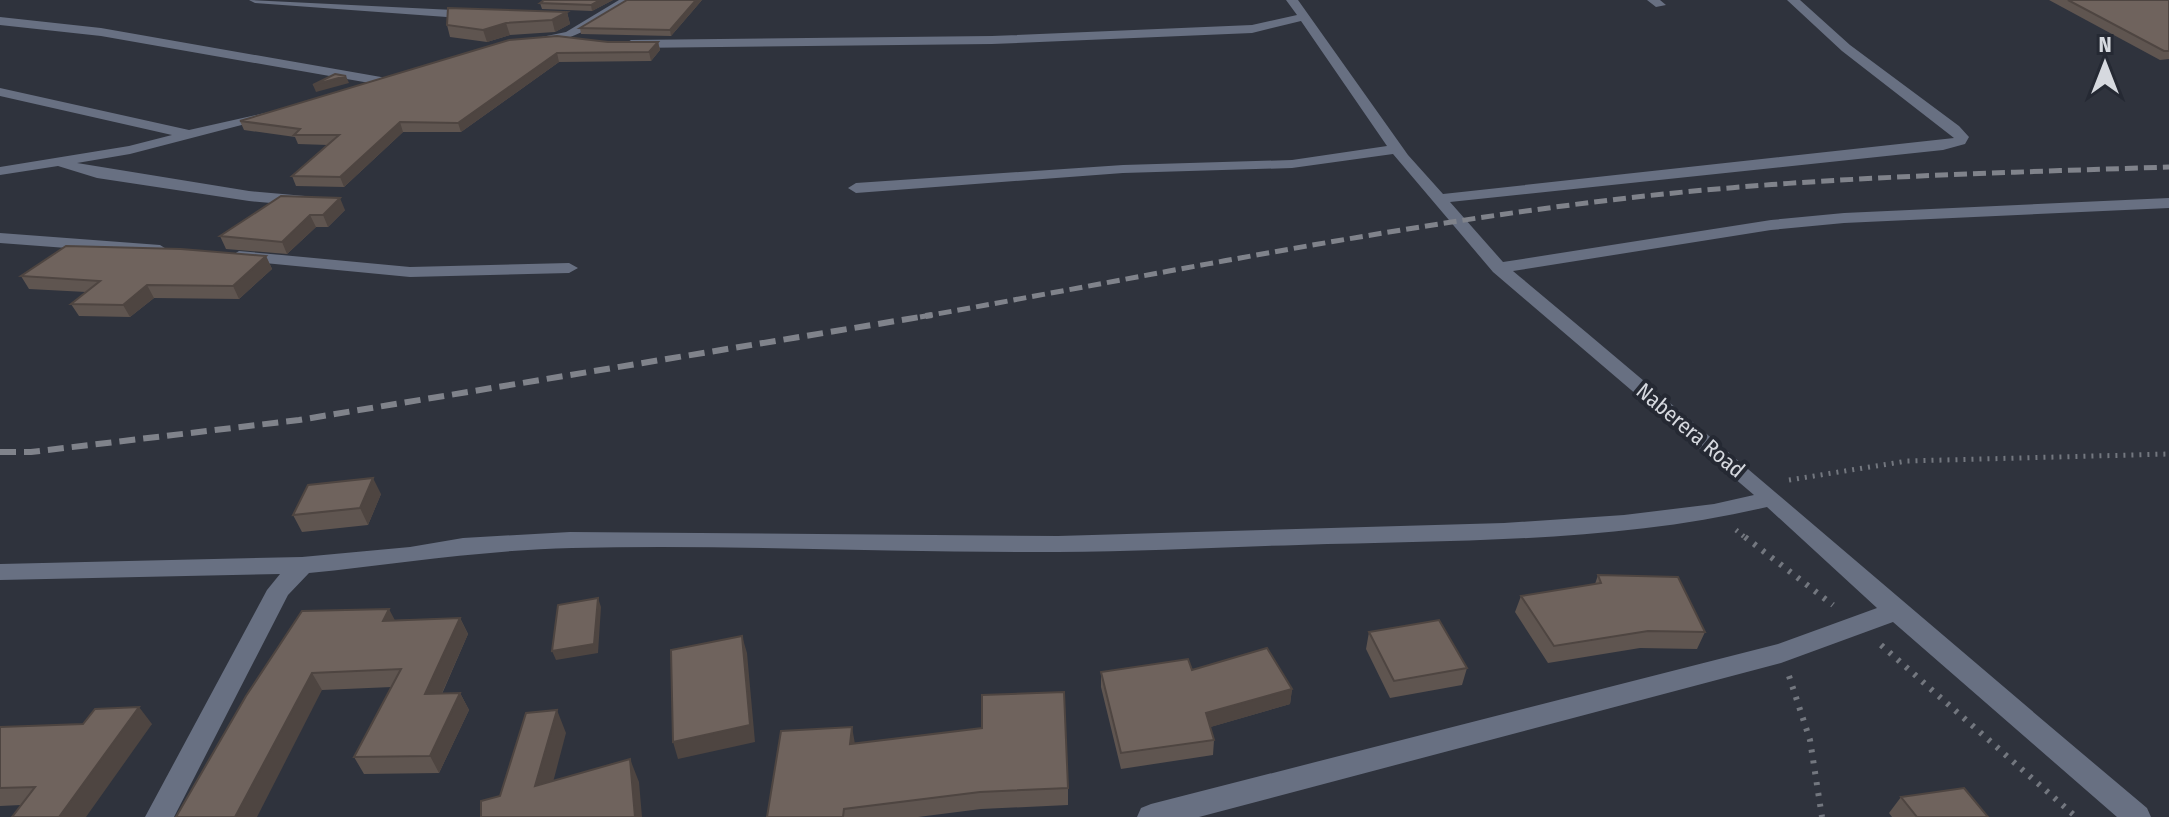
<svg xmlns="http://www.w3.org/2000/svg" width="2169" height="817" font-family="'Fira Sans Condensed',sans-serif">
	<rect width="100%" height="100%" fill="#2f333d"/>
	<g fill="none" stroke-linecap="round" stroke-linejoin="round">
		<!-- path-far1 -->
		<path stroke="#73777f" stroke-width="5" stroke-dasharray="2 6" stroke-linecap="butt" d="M1789,480L1907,461L2169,454
			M1736,530L1747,539"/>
		<!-- path -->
		<path stroke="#73777f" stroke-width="6" stroke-dasharray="3 8" stroke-linecap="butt" d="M1745,537L1833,605
			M1881,645L2076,817
			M1789,676L1810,740L1822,817"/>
		<!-- minor -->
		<path fill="#687082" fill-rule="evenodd" d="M249,0L474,11L480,15L474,19L255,3Z
			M619,0H633C614,16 555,54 532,39L566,32Z
			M1286,0H1298L1408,155L1443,194L1954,138L1842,51L1787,0H1800L1850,45L1959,126L1969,137L1965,144L1943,150L1450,202L1503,262L1771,220L1844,213L2169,198V208L1844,223L1771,230L1513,271C1726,448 1935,630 2147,808L2151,817H2117L1893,622L1781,663L1199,817H1137L1141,808L1151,804L1778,644L1877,608L1767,507C1614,543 1455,540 1299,545C1218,547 1138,552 1057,552C895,553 733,544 572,548C483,550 396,564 309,573L288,595L174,817H145L267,590L280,574L0,580V564L302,557L410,547L463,538L570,532L1058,536L1504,523L1624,515L1714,504L1754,495L1493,272L1393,154L1292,168L1123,173L856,193L848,188L856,183L1123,165L1292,160L1387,146L1301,21L1252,33L992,44L631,48L625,44L631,40L992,36L1252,25L1297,15Z
			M1647,0H1660L1666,5L1656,7Z
			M0,17L101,28L381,77L388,81L381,85L101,36L0,25Z
			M0,88L189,130L269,112V118L130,154L77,163L249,191L305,196L313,201L305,206L249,201L97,178L58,166L0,175V167L129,146L172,135L0,96Z
			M0,233L160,245L168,250L160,255L0,243Z
			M239,251L410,267L569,263L578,268L569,273L410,277L233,260L231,256Z"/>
		<!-- rail-far1 -->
		<path stroke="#80838b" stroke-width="5" stroke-dasharray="13 6" stroke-linecap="butt" d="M920,317C1161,274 1402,223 1645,196C1819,177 1994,173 2169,167"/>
		<!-- rail -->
		<path stroke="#80838b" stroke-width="6" stroke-dasharray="16 8" stroke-linecap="butt" d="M0,452H31L299,420L932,315"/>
	</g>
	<!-- wall -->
	<path fill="#5f5550" d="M544,0H613L592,11L542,9L540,3Z
		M702,0L671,36L581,34L580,28Z
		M2049,0H2169V59L2160,60Z
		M567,12L570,24L555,32L510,35L487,42L450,37L447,25Z
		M608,42H658L660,50L651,61L559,62L461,132H403L344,187L296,186L292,176L328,145L298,144L295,137L244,130L240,121Z
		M281,196L345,210L328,227H316L287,254L226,249L220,236Z
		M266,256L272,269L239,299L154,298L130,317L79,316L71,304L86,292L29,289L21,276Z
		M381,494L368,525L302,532L293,515Z
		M1598,575L1705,632L1697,649L1640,648L1548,663L1515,612L1521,596L1595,584Z
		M460,618L468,634L442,694L460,693L469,710L439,773L364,774L354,757L392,687L322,690L246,696L395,620Z
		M1369,632L1467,668L1462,685L1390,698L1366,649Z
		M1192,670L1292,689L1290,704L1210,727L1214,740L1213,755L1121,769L1101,687V672Z
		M152,724L21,805L0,806V727Z
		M855,743L1068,788V805L981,809L918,817H767Z
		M1901,797L1988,817H1892L1889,813Z"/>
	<!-- shaded-wall -->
	<path fill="#4e4541" d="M600,0H613L592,11L591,5Z
		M696,0H702L671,36L670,30Z
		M567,12L570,24L555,32L552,20Z
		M506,23L510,35L487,42L483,30Z
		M658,42L660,50L651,61L649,52Z
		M557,53L559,62L461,132L458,123Z
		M346,76L349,83L316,92L313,85Z
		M400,122L403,132L344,187L340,177Z
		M340,198L345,210L328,227L323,215Z
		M310,215L316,227L287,254L282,242Z
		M266,256L272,269L239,299L233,286Z
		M147,285L154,298L130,317L123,305Z
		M373,478L381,494L368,525L360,508Z
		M598,598L601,607L598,653L556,660L552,651Z
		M389,609L398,626L383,621Z
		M460,618L468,634L434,711L425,694Z
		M742,636L747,653L755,742L678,759L673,742Z
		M312,673L322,690L257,817H235Z
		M1292,689L1290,704L1204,729L1206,713Z
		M460,693L469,710L439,773L430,756Z
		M139,707L152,724L86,817H59Z
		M557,710L566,733L546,809L535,786Z
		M852,727L855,744H850Z
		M630,759L639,782L642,817H635Z"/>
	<!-- building -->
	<path fill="#6f635d" stroke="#4e4541" stroke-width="2" d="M544,0H600L591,5L540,3Z
		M627,0H696L670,30L580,28Z
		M2068,0H2169V51H2164Z
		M448,8L567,12L552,20L506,23L483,30L447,25Z
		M557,36L608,42H658L649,52L557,53L458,123L400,122L340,177L292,176L339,135H294L300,129L240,121L509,40Z
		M335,74L346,76L313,85Z
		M281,196L340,198L323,215H310L282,242L220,236Z
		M66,246L181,249L266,256L233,286L147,285L123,305L71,304L100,281L21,276Z
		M373,478L360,508L293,515L308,485Z
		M1598,575L1678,577L1705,632L1648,631L1554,646L1521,596L1601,583Z
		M598,598L594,644L552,651L558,605Z
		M389,609L383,621L460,618L425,694L460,693L430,756L354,757L401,669L312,673L235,817H176L246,696L302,611Z
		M1439,620L1467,668L1394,681L1369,632Z
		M742,636L750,725L673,742L671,650Z
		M1267,648L1292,689L1206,713L1214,740L1121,753L1101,672L1188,659L1192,670Z
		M1064,692L1068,788L980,792L844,809L843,817H767L781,731L852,727L850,744L982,728V695Z
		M139,707L59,817H12L35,787L0,788V727L83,724L95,709Z
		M557,710L535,786L630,759L635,817H481V801L500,796L526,713Z
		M1964,788L1988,817H1917L1901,797Z"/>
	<g text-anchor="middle" stroke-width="8" stroke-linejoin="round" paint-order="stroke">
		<!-- street labels -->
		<g font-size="22" fill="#d6d9df" stroke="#252933">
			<text transform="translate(1691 430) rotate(40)" y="8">Naberera Road</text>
		</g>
	</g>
	<!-- north arrow -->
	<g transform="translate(2105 64)" stroke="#252933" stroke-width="6" paint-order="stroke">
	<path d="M0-6L14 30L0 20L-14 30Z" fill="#d6d9df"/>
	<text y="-12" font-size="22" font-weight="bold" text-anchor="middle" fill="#d6d9df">N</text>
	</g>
</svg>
